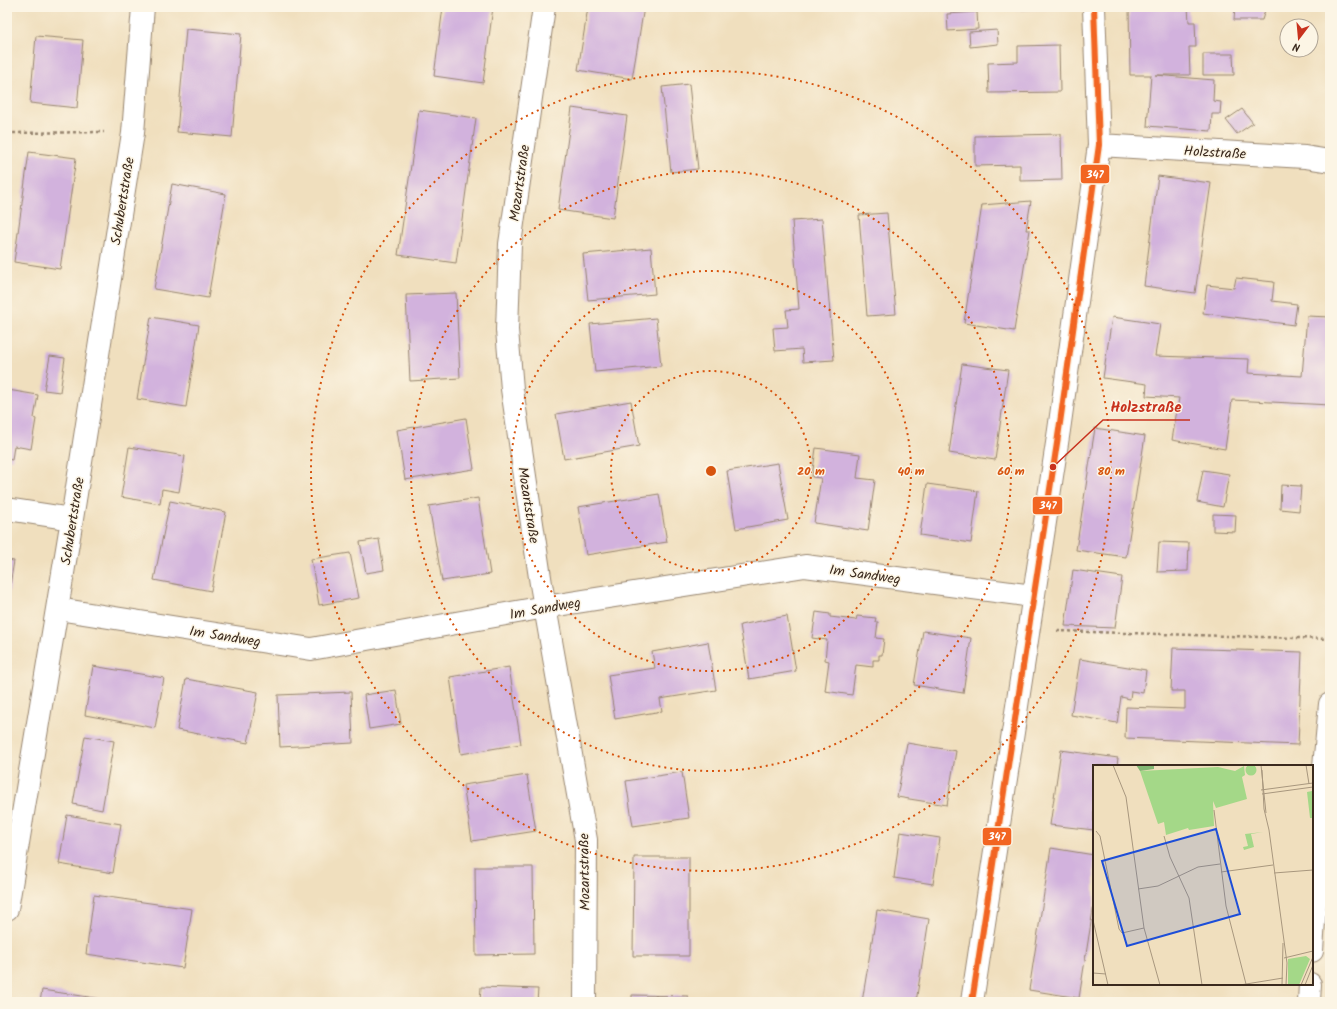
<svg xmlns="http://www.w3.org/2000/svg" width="1337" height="1009" font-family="Kalam,sans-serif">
	<rect width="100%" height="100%" fill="#fcf5e5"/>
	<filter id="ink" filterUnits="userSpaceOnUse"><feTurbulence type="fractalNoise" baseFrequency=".025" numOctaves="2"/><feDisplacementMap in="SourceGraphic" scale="8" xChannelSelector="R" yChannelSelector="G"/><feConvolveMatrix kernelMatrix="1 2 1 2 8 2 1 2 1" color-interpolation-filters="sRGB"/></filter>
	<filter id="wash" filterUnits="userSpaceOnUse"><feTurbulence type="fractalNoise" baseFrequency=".012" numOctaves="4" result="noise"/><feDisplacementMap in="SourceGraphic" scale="16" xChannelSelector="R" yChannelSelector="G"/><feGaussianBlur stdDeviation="0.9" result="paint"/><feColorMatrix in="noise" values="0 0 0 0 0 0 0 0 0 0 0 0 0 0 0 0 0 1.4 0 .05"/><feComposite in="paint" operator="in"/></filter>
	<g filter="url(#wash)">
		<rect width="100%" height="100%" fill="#f0dfbe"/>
		<g id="blocks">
			<!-- building -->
			<path fill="#d2b2dd" d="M443,7H493L483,83L434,76Z
				M588,7H644L632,79L578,70Z
				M1008,7H1058V9L1008,10Z
				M1129,7H1188L1189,22H1195L1196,47H1189L1190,75H1155L1214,80L1213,101L1221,102L1220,114H1212L1211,131L1147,126L1151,75H1130Z
				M1235,7H1266L1262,20H1234Z
				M977,12L978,29L948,31L947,14Z
				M186,29L241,34L232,137L177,132Z
				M997,30L998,44L970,47L969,32Z
				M36,36L83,40L77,108L30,103Z
				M1059,45L1060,92L989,93L988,63L1018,62V46Z
				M1203,54H1233L1234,75H1203Z
				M689,84L698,169L671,172L662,87Z
				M572,108L627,116L613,218L558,210Z
				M1242,109L1253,123L1237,134L1226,120Z
				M419,110L476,118L456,263L398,255Z
				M1061,134L1062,180L1020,181V165L975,166V136Z
				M29,152L76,158L60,269L14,262Z
				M1158,176L1211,183L1195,293L1144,286Z
				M172,184L226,194L208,298L154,289Z
				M1031,201L1026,230H1030L1014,331L964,323L982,205Z
				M887,213L896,314L867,316L859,215Z
				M822,219L834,360L803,362L802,349L775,351L773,328L788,327L786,310L799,309L792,221Z
				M651,248L655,294L588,300L583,254Z
				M1236,278L1274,282L1272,301L1297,304L1294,325L1203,313L1207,285L1234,288Z
				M456,293L460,378L410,381L406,295Z
				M1307,316L1330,317V405L1232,400L1225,449L1172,440L1179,398L1146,396L1147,384L1103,378L1112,317L1160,324L1155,356L1249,359L1248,373L1302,376Z
				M151,317L199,325L186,407L137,399Z
				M656,318L661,366L595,372L590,324Z
				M50,356L65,358L60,392L44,390Z
				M962,364L1008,370L995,460L949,453Z
				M8,390L38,395L34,418L36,419L31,449L14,446L12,460L7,459V398Z
				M631,401L639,446L564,459L556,414Z
				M466,418L474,469L405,480L397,430Z
				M1095,428L1145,436L1126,557L1076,550Z
				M129,447L185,456L179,492L162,489L160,504L121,497Z
				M816,448L860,454L857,478L875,480L868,531L814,523L821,478L812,477Z
				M778,463L788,520L736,529L727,471Z
				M1203,470L1229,474L1223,507L1197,502Z
				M927,484L978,491L971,543L920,535Z
				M1281,485L1301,486L1299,511L1280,509Z
				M659,494L667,542L586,555L578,507Z
				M478,498L490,574L442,581L429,506Z
				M170,501L226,512L211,591L154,580Z
				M1213,514L1236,515L1235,532L1213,531Z
				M379,539L384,570L366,573L360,542Z
				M1159,542L1189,543L1188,571L1157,572Z
				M350,553L359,598L319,605L311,559Z
				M7,560L14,561L8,597H7Z
				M1073,570L1122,577L1115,628L1065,626Z
				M816,612L830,614V617L856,620L857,616L876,618L875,622H878L876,638L884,639L882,655H879V660H873V667L856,665L852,695L825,691L829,661L825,660L827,640L812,638Z
				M787,616L796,671L749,679L740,625Z
				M923,631L971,638L963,693L914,685Z
				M708,642L716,690L660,699L662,711L615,719L608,675L655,668L652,652Z
				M1173,648L1302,652L1298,745L1125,738L1126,707L1185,709V691H1171Z
				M1080,659L1146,670L1143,693L1131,691L1130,699L1121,697L1117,723L1071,715Z
				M93,666L164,678L155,728L85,715Z
				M509,667L521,744L461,754L450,677Z
				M186,679L258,692L248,743L177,730Z
				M396,690L401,724L369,729L364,695Z
				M351,692L353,743L280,747L278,695Z
				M85,736L114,741L102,810L73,804Z
				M907,743L956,751L947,805L897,797Z
				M1061,750L1118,758L1117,766H1094V830L1050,825Z
				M682,772L689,818L633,826L626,781Z
				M527,775L536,831L472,841L463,785Z
				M67,815L121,824L113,873L59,864Z
				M900,832L940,838L933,884L894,878Z
				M1051,848L1094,855V904L1079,998L1029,990Z
				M634,857H689V956H633Z
				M475,867H533L534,954L476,955Z
				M94,895L192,909L183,968L86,954Z
				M877,910L929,919L916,1002H862Z
				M481,987L538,989L537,1002H480Z
				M42,990L102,999V1002H40Z
				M632,995L688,996V1002H632Z"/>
		</g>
	</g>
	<g filter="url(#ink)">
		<use href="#blocks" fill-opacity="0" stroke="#96846e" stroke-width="1"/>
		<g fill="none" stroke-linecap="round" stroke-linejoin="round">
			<!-- minor casing -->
			<g stroke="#96846e" stroke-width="24">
				<path id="minor" d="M544,7L510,244L507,330L512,389L541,584L586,840L585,1002
					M1099,145L1305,157L1330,161
					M7,509L72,519
					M58,609L311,649L545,607L805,566L1033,596
					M7,909L72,519L133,133L143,7
					M1312,951L1323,777L1330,704
					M972,1002L1059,430L1099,145L1094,7
					M1309,1002L1310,984"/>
			</g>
			<!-- path -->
			<path stroke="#96846e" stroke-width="2.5" stroke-dasharray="3 3" stroke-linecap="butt" d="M7,133L104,132
				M1057,631L1330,639"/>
			<!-- minor -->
			<use href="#minor" stroke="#fff" stroke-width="22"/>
			<!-- bus-1 casing -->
			<g stroke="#fcf5e5" stroke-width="9">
				<path id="bus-1" d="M972,1002L1059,430L1099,145L1094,7"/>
			</g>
			<!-- bus-1 -->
			<use href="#bus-1" stroke="#f26522" stroke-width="6"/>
		</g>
	</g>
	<!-- distance rings -->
	<g fill="none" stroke="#d7540e" stroke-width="2" stroke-dasharray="2 4">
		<circle cx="711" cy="471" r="100"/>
		<circle cx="711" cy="471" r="200"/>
		<circle cx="711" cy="471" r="300"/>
		<circle cx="711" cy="471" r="400"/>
	</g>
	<g text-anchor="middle" stroke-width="3" stroke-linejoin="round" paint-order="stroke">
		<!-- street labels -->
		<g font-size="14" fill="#3b2a1e" stroke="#fcf5e5">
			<text transform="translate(1215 152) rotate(3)" y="5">Holzstraße</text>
			<text transform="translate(519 183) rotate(-82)" y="5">Mozartstraße</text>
			<text transform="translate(122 201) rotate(-81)" y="5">Schubertstraße</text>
			<text transform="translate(529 505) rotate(81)" y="5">Mozartstraße</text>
			<text transform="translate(72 521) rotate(-81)" y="5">Schubertstraße</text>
			<text transform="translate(865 574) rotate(8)" y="5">Im Sandweg</text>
			<text transform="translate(545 608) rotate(-10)" y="5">Im Sandweg</text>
			<text transform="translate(225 636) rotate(9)" y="5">Im Sandweg</text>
			<text transform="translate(584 872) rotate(-91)" y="5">Mozartstraße</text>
		</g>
	</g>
	<!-- overview -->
	<g transform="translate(1093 765)">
		<rect width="220" height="220" fill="#f0dfbe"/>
		<path d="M152.5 5a5.5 5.5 0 1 1 11 0a5.5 5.5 0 1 1-11 0ZM151,1L152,10L149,12L154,34L123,43L120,36L121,61L96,65L95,63L73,70L71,57L65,59L47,6L125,2L142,6ZM219,26L220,53H217L214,27ZM170,67L158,69L161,82L151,85L150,82L155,81L152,69ZM213,191L217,194L206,220H195V194Z" fill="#a4d888"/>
		<path d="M43,0H61V4L47,6Z" fill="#83b874"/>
		<path fill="none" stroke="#a8977e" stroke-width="1" d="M20,0L33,32L51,163L67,220M168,0L173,48M213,0L216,19M169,5L171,44L176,65L194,198L193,220M168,25L220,18M169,29L220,22M121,45L133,141L153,219M3,66L7,71L26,164L29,168L51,163M71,71L77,92L96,133L109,220M128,107L180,100M181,108L220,105M45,124L65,121L105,102L127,99M0,155L15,220M191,193L220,186M0,208L13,209M147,220L190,213M189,220L190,178M208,220L220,192M212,220L220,200"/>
		<path fill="#1d4ed8" fill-opacity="0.15" stroke="#1d4ed8" stroke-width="2" d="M123,64L147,149L34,181L9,96Z"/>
		<rect width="220" height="220" fill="none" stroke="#3b2a1e" stroke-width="2"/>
	</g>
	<circle cx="711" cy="471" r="6" fill="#d7540e" stroke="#fcf5e5" stroke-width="2"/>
	<g font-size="12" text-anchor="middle" font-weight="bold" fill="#d7540e" stroke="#fcf5e5" stroke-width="3" stroke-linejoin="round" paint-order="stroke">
		<text x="811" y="475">20 m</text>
		<text x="911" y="475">40 m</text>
		<text x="1011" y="475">60 m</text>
		<text x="1111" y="475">80 m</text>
	</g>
	<!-- callouts -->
	<path fill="none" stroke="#c8321e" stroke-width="1.5" d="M1053 467L1103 420H1190"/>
	<circle fill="#c8321e" stroke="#fcf5e5" stroke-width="1.5" cx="1053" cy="467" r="4"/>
	<g font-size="15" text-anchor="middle" font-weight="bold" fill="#c8321e" stroke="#fcf5e5" stroke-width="3" stroke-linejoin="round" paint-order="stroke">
		<text x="1146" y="412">Holzstraße</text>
	</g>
	<g stroke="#fcf5e5" stroke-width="1.5">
		<rect x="1080" y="164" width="30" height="20" rx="4" fill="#f26522"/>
		<rect x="1032" y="496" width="31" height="19" rx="4" fill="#f26522"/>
		<rect x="982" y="827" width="30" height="19" rx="4" fill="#f26522"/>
	</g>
	<g font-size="11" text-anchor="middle" font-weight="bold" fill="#fff">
		<text x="1095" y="178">347</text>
		<text x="1048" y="509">347</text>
		<text x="997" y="840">347</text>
	</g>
	<!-- margin -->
	<rect width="1337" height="1009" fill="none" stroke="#fcf5e5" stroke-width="24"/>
	<!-- north arrow -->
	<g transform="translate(1299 38) rotate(196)"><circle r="19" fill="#fcf5e5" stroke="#afa495"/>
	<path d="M0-3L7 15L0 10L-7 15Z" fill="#c8321e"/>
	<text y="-6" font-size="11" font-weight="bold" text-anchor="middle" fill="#3b2a1e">N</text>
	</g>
</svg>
